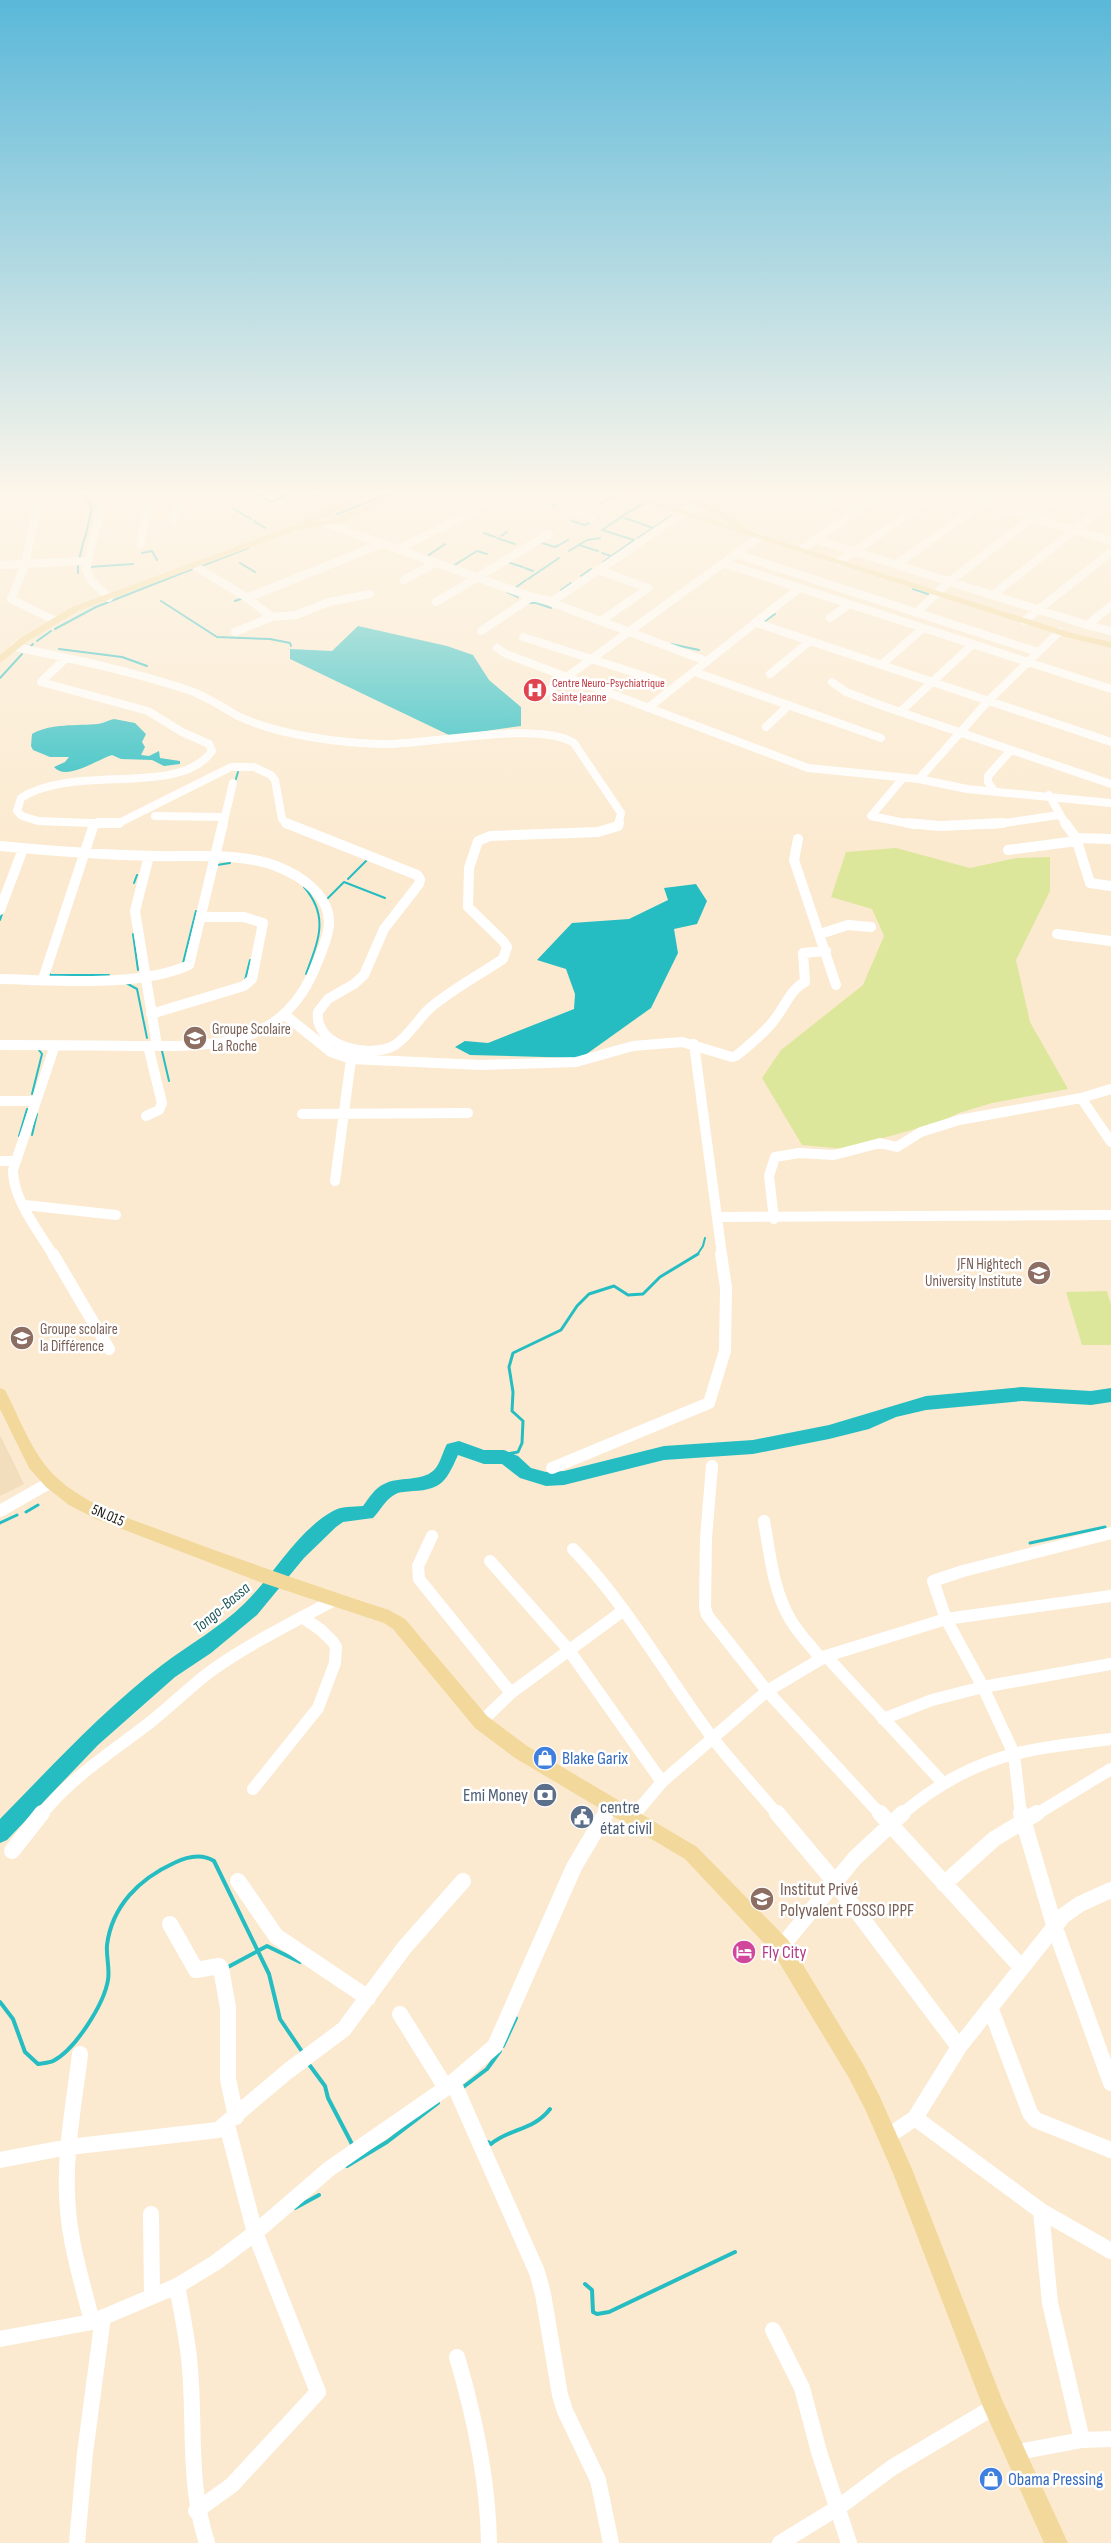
<svg xmlns="http://www.w3.org/2000/svg" width="1111" height="2543" font-family="'Sofia Sans Condensed',sans-serif">
	<rect width="100%" height="100%" fill="#fbead0"/>
	<!-- built -->
	<path fill="#f2ddbc" d="M0,1435L24,1484L0,1496Z"/>
	<!-- green -->
	<path fill="#dce79b" d="M896,848L970,868L1016,858L1050,857V891L1016,960L1030,1022L1068,1089L992,1103L959,1113L940,1122L844,1149L802,1145L762,1078L781,1050L863,985L884,936L872,909L831,897L846,852Z
		M1107,1291L1111,1305V1345H1082L1066,1292Z"/>
	<!-- water -->
	<path fill="#26bdc2" d="M358,626L447,646L473,655L489,680L521,707V726L451,736L290,659V649L332,651Z
		M114,719L135,723L146,734L142,742L145,747L141,755L149,756L159,751L160,758L180,761V764L164,766L152,760L121,759L112,755C98,759 66,782 54,767L65,762L69,757H50L33,750L31,746L32,734C51,723 77,726 98,724C104,723 109,720 114,719Z
		M696,884L707,901L697,924L674,929L678,953L651,1008L581,1058L470,1055L455,1047L465,1041L488,1043L574,1009L575,994L566,969L537,960L572,923L629,919L668,900L664,888Z"/>
	<g fill="none" stroke-linecap="round" stroke-linejoin="round">
		<!-- stream-far2 -->
		<path stroke="#26bdc2" stroke-width="2" d="M80,493L86,498L92,508L85,538
			M255,493L270,502L292,493
			M310,493L317,497
			M480,494L482,493
			M600,504L616,495
			M552,505L560,508
			M232,508L251,519
			M337,514L391,493
			M622,516L644,503
			M621,517L640,523
			M254,521L265,528
			M572,521L585,525L589,523
			M642,524L653,528
			M484,533L495,537
			M501,536L507,532
			M497,538L515,544
			M638,538L671,516
			M539,542L555,547L559,545
			M561,544L568,540
			M579,545L598,551
			M569,551L587,540L600,538
			M142,553L152,551L157,560
			M602,553L611,556
			M426,557L445,544
			M79,560L84,539
			M78,562V573
			M603,562L634,540L602,530L620,518
			M240,563L255,572
			M510,563L523,567
			M453,566L477,551L487,554
			M89,567L133,564
			M199,567L248,548
			M525,568L533,571
			M581,576L591,569
			M528,579L559,558
			M515,588L526,580
			M913,589L928,594
			M561,590L571,583
			M507,592L518,597
			M161,601L217,637L270,639L290,643L291,646
			M235,601L243,598
			M527,603H536L551,608
			M765,621L775,614
			M55,629L96,607L195,568
			M37,641L51,631
			M671,644L699,650
			M28,649L33,644
			M59,649L122,657L147,666
			M0,678L22,654
			M235,782L238,772
			M217,865L230,863
			M348,879L367,860
			M134,883L137,875
			M304,887C330,917 318,941 306,974
			M327,899L344,882L385,898
			M0,920L3,911
			M133,934L138,970
			M183,963L196,911
			M49,972L50,975H109
			M245,980L250,960
			M126,983L137,989L147,1038
			M162,1051L169,1081
			M32,1094L42,1054L39,1050
			M32,1135L37,1114
			M19,1136L27,1109
			M697,1255L703,1246L705,1238"/>
		<!-- stream-far1 -->
		<path stroke="#26bdc2" stroke-width="3" d="M504,1457L506,1454L518,1452L522,1443L523,1421L512,1411L513,1392L509,1367L513,1353L561,1330L577,1306L589,1294L614,1286L628,1295L643,1294L660,1277L698,1254
			M26,1512L38,1505
			M0,1523L17,1515
			M1030,1543L1105,1527"/>
		<!-- stream -->
		<path stroke="#26bdc2" stroke-width="4" d="M228,1967L267,1946L300,1962
			M0,2002L13,2019L25,2052L38,2064C43,2063 49,2063 53,2061C75,2050 104,2004 108,1980C110,1968 106,1957 107,1945C112,1906 139,1879 174,1863C186,1857 201,1853 214,1861L269,1974L280,2019L303,2053
			M503,2046L516,2018
			M308,2063L325,2086L328,2098L353,2146
			M462,2088L487,2069L500,2051
			M488,2142L491,2144C510,2128 533,2131 550,2109
			M347,2166L387,2142L438,2103
			M295,2208L319,2195
			M585,2284L592,2290L593,2312L597,2314L609,2312L735,2252"/>
		<!-- river -->
		<path fill="#26bdc2" fill-rule="evenodd" d="M1022,1387L1091,1391L1111,1388V1402L1091,1405L1022,1401L926,1410L896,1417L869,1429L829,1439L753,1454L664,1460L564,1485L546,1486L520,1478L502,1464H484L458,1455C447,1479 443,1490 413,1491C407,1492 400,1491 394,1495C385,1500 380,1511 373,1518L343,1522L336,1527L304,1558L257,1615L211,1653L175,1677L98,1745L7,1840L0,1843V1819C52,1766 103,1710 162,1665C190,1644 219,1628 244,1604C274,1575 297,1531 333,1511C341,1506 353,1507 363,1506C369,1498 375,1488 384,1484C399,1476 420,1482 433,1471C440,1465 442,1453 447,1444L459,1441L484,1450H504L518,1456L531,1468L546,1472L564,1471L664,1446L753,1440L829,1425L926,1396Z"/>
		<!-- minor-far3 -->
		<path stroke="#fff" stroke-width="8" d="M16,493L32,504L36,512L25,564L11,599L54,620
			M108,493L102,503L86,570L91,580L109,598
			M572,493L560,502V506L592,518
			M805,493L857,510
			M951,493L1111,541
			M173,521L184,493
			M325,523L532,597L550,601
			M815,539L1087,625L1111,606
			M141,544L146,513L153,493
			M398,549L471,513L483,503L487,493
			M802,549L882,493
			M736,554L1038,652
			M839,562L939,493
			M723,563L1111,689
			M897,564L997,493
			M0,565L86,561
			M195,566L247,598L381,544
			M598,570L648,588L601,621
			M404,580L435,563
			M994,594L1111,501
			M247,598L272,617
			M554,600L698,503
			M436,602L549,534
			M553,603L706,661
			M916,613L949,582L1064,493
			M830,618L848,605
			M1024,621L1111,552
			M757,623L1111,742
			M1087,625L1111,631
			M481,631L532,597
			M235,632L272,617L296,615L329,602L370,594
			M523,637L657,680
			M15,647C73,659 131,671 188,690C207,696 221,707 238,716C278,735 339,743 383,744C430,745 537,720 574,743L621,813L618,825
			M497,648L506,654L808,768L919,779L967,789L1111,803
			M66,658L41,682L148,711L182,732L209,744L212,751C179,798 75,763 21,798L17,811L22,816L38,821L117,824L231,767H254L271,775L275,780L282,819L288,825
			M881,665L922,629
			M695,672L881,738
			M770,674L810,641
			M832,682L846,692L883,706L1111,784
			M538,698L759,537
			M648,708L798,589
			M900,712L972,645
			M766,727L789,705
			M903,778L871,816L915,825
			M919,779L988,701L1059,632
			M994,791L988,782V776L1011,750
			M1049,795L1066,825
			M155,816L225,817
			M223,825L233,783
			M991,825L1059,815"/>
		<!-- minor-far2 -->
		<path stroke="#fff" stroke-width="10" d="M98,823H119
			M286,823L417,875L420,879L419,884L384,929L364,975L354,984L328,999L318,1012C314,1048 372,1059 395,1045C409,1036 418,1019 430,1008C451,990 479,975 503,959L507,947L503,941L468,907L469,868L478,841L490,836L598,832L618,826L619,823
			M907,823L940,826L1003,823
			M1065,823L1076,838L1090,883L1111,886
			M1076,838L1111,839
			M798,839L794,860L836,985
			M0,846C52,851 103,855 155,856C194,857 239,852 276,866C302,876 335,898 328,931C326,942 321,953 317,963C283,1052 210,1046 129,1046C86,1045 43,1045 0,1045
			M1008,850L1077,841
			M149,856L135,911L157,1046
			M0,910L23,849
			M820,934L848,925L871,927
			M1057,934L1111,941
			M0,979C56,980 138,988 189,965L223,823
			M43,979L94,824
			M151,1014L244,986L252,979L263,923L244,917H202
			M285,1015L331,1052L351,1059L481,1065L576,1062L633,1046L682,1042L732,1057L736,1056C748,1046 761,1036 771,1024C783,1011 790,989 805,982L803,953L826,951
			M694,1044L722,1255
			M1081,1098L1111,1142
			M0,1101H36
			M302,1114L468,1113
			M146,1116L159,1110L162,1103L148,1046
			M0,1161H16
			M335,1181L351,1059
			M25,1205L116,1215
			M717,1217L1111,1215
			M774,1219L769,1176L775,1157L799,1153L834,1155L880,1143L897,1147L921,1132L959,1120L1081,1098L1111,1089
			M53,1255C38,1230 13,1200 13,1170L55,1045"/>
		<!-- minor-far1 -->
		<path stroke="#fff" stroke-width="12" d="M53,1254L109,1349
			M712,1466L706,1538L705,1607L707,1615L767,1691L881,1815
			M552,1468L709,1403L725,1351L726,1288L721,1254
			M0,1511L51,1482
			M764,1521C770,1554 773,1590 790,1619C798,1633 811,1646 821,1659
			M432,1536L418,1566L419,1579L511,1693
			M573,1549C627,1605 665,1674 711,1736C732,1763 756,1789 778,1815
			M490,1561L568,1649L662,1782
			M826,1656L943,1783
			M883,1719L932,1700L983,1687L1111,1664
			M481,1722L511,1693L624,1610
			M253,1789L318,1708L335,1663L336,1647L333,1642L321,1630L302,1617
			M41,1815C73,1775 114,1751 153,1720C173,1704 191,1686 211,1671C250,1643 294,1622 336,1599
			M606,1815L611,1806
			M634,1815L662,1782L767,1691L826,1656L946,1619L1111,1596
			M901,1815C935,1785 979,1761 1023,1752C1052,1745 1082,1743 1111,1739
			M1021,1815L1014,1754L983,1687L946,1619L933,1581L963,1571L1111,1533
			M1035,1815L1111,1769"/>
		<!-- minor -->
		<path stroke="#fff" stroke-width="16" d="M777,1813L834,1881L959,2047
			M880,1813L1021,1967
			M1021,1813L1055,1928L1111,2083
			M632,1817L635,1813
			M12,1851L42,1813
			M238,1881L276,1936L368,1998
			M944,1884L994,1839L1037,1813
			M1111,1890L1080,1904L1063,1916L959,2047L915,2118L1041,2211L1111,2251
			M170,1924L196,1970L219,1966L221,1968L228,2008V2079L236,2117
			M781,1947L855,1858L903,1813
			M990,2007L1030,2113L1036,2120L1111,2150
			M400,2014L446,2088
			M80,2054C74,2105 63,2158 68,2210C71,2248 83,2285 92,2322
			M453,2082L537,2272L543,2294L560,2395L565,2411L598,2480L611,2543
			M887,2137L915,2118
			M0,2160L69,2147L218,2130L288,2071L344,2029L404,1948L463,1881
			M1041,2211L1050,2303L1082,2440
			M151,2214L152,2296
			M177,2286C182,2313 188,2341 190,2369C195,2428 188,2485 207,2543
			M773,2330L802,2388L819,2452L849,2543
			M0,2339L92,2322L177,2286L215,2263L255,2233L329,2169L446,2088L495,2046L574,1867L606,1813
			M457,2357C475,2418 488,2479 489,2543
			M1013,2453L1082,2440L1111,2439
			M196,2511L232,2485L318,2392L255,2233L227,2125
			M77,2543L85,2453L103,2317
			M780,2543L839,2507L893,2467L994,2407"/>
		<!-- major -->
		<path fill="#f2d89a" fill-rule="evenodd" d="M365,493H377L311,523L333,519L402,493H414L338,523L297,530L78,611L28,641L0,663V655L22,637L72,607L292,526L304,524L303,520Z
			M616,493H629L736,527L713,512L662,493C693,493 721,510 746,526L745,530L1072,633L1111,642V648L1066,637Z
			M0,1388L5,1390C20,1419 32,1454 56,1477C88,1507 132,1519 171,1534C243,1561 316,1586 389,1610L405,1619L487,1716L527,1746L697,1847L788,1940L863,2064L879,2095L912,2169L1003,2402L1068,2543H1044L983,2407L893,2173L865,2109L849,2078L774,1954L685,1859L515,1758L475,1728L393,1629L384,1623L260,1582L96,1519L69,1505L46,1487L29,1468L0,1409Z"/>
	</g>
	<!-- sky -->
	<linearGradient id="sky" x2="0" y2="1"><stop stop-color="#5ab8d9"/><stop offset="0.58" stop-color="#fdf6ea"/><stop offset="1" stop-color="#fdf6ea" stop-opacity="0"/></linearGradient>
	<rect width="1111" height="849" fill="url(#sky)"/>
	<!-- icons -->
	<defs>
		<g id="hospital-disc" transform="scale(1.25)"><circle r="9.5" fill="#e0444e" stroke="#fff"/><path d="M-5-5h3v3.5h4V-5h3V5h-3V1.5h-4V5h-3Z" fill="#fff"/></g>
		<g id="school-disc" transform="scale(1.25)"><circle r="9.5" fill="#8d6e63" stroke="#fff"/><path d="M0-5L7-2L0 1L-7-2ZM-4 1L0 2.5L4 1V4Q0 6-4 4Z" fill="#fff"/></g>
		<g id="university-disc" transform="scale(1.25)"><circle r="9.5" fill="#8d6e63" stroke="#fff"/><path d="M0-5L7-2L0 1L-7-2ZM-4 1L0 2.5L4 1V4Q0 6-4 4Z" fill="#fff"/></g>
		<g id="shop-disc" transform="scale(1.25)"><circle r="9.5" fill="#3f7fe0" stroke="#fff"/><path d="M-5-2.5h2.3a2.7 3.5 0 0 1 5.4 0H5L5.5 6h-11ZM-1.5-2.5h3a1.5 2.3 0 0 0-3 0Z" fill="#fff"/></g>
		<g id="bank-disc" transform="scale(1.25)"><circle r="9.5" fill="#5c6f8a" stroke="#fff"/><path d="M-6-4H6V4H-6ZM0-2.3a2.3 2.3 0 1 0 0 4.6a2.3 2.3 0 1 0 0-4.6Z" fill="#fff"/></g>
		<g id="civic-disc" transform="scale(1.25)"><circle r="9.5" fill="#5c6f8a" stroke="#fff"/><path d="M-.6-6.5H3V-4.5H.6V-3L4-1V1h2V6H-6V1h2V-1L-.6-3ZM-1.2 2.5V6h2.4V2.5Z" fill="#fff"/></g>
		<g id="hotel-disc" transform="scale(1.25)"><circle r="9.5" fill="#d1479c" stroke="#fff"/><path d="M-6-4.5h1.5V1H6V5H4.5V3h-9V5H-6ZM-4 0a1.8 1.8 0 1 1 3.6 0ZM.5 0V-2.5h3Q6-2.5 6 0Z" fill="#fff"/></g>
	</defs>
	<g fill-rule="evenodd">
		<use href="#hospital-disc" x="535" y="690"/>
		<use href="#school-disc" x="195" y="1038"/>
		<use href="#university-disc" x="1039" y="1273"/>
		<use href="#school-disc" x="22" y="1338"/>
		<use href="#shop-disc" x="545" y="1758"/>
		<use href="#bank-disc" x="545" y="1795"/>
		<use href="#civic-disc" x="582" y="1817"/>
		<use href="#school-disc" x="762" y="1899"/>
		<use href="#hotel-disc" x="744" y="1952"/>
		<use href="#shop-disc" x="991" y="2479"/>
	</g>
	<g text-anchor="middle" stroke-width="5" stroke-linejoin="round" paint-order="stroke">
		<!-- far-health labels -->
		<g font-size="12" fill="#be3a42" stroke="#fff" text-anchor="start">
			<text x="552" y="687">Centre Neuro-Psychiatrique<tspan x="552" dy="14">Sainte Jeanne</tspan></text>
		</g>
		<!-- education labels -->
		<g font-size="15" fill="#785e54" stroke="#fff" text-anchor="start">
			<text x="212" y="1034">Groupe Scolaire<tspan x="212" dy="17">La Roche</tspan></text>
			<text x="1022" y="1269" text-anchor="end">JFN Hightech<tspan x="1022" dy="17">University Institute</tspan></text>
			<text x="40" y="1334">Groupe scolaire<tspan x="40" dy="17">la Différence</tspan></text>
		</g>
		<!-- street labels -->
		<g font-size="15" fill="#211b11" stroke="#fff">
			<text transform="translate(108 1515) rotate(23)" y="5">5N.015</text>
		</g>
		<!-- water labels -->
		<g font-size="16" font-style="italic" fill="#225b5d" stroke="#fff">
			<text transform="translate(221 1607) rotate(-40)" y="6">Tongo-Bassa</text>
		</g>
		<!-- near-shop labels -->
		<g font-size="18" fill="#366cbe" stroke="#fff" text-anchor="start">
			<text x="562" y="1764">Blake Garix</text>
			<text x="1008" y="2485">Obama Pressing</text>
		</g>
		<!-- near-service labels -->
		<g font-size="18" fill="#4e5e75" stroke="#fff" text-anchor="end">
			<text x="528" y="1801">Emi Money</text>
			<text x="600" y="1813" text-anchor="start">centre<tspan x="600" dy="21">état civil</tspan></text>
		</g>
		<!-- near-education labels -->
		<g font-size="18" fill="#785e54" stroke="#fff" text-anchor="start">
			<text x="780" y="1895">Institut Privé<tspan x="780" dy="21">Polyvalent FOSSO IPPF</tspan></text>
		</g>
		<!-- near-hotel labels -->
		<g font-size="18" fill="#b23c85" stroke="#fff" text-anchor="start">
			<text x="762" y="1958">Fly City</text>
		</g>
	</g>
</svg>
